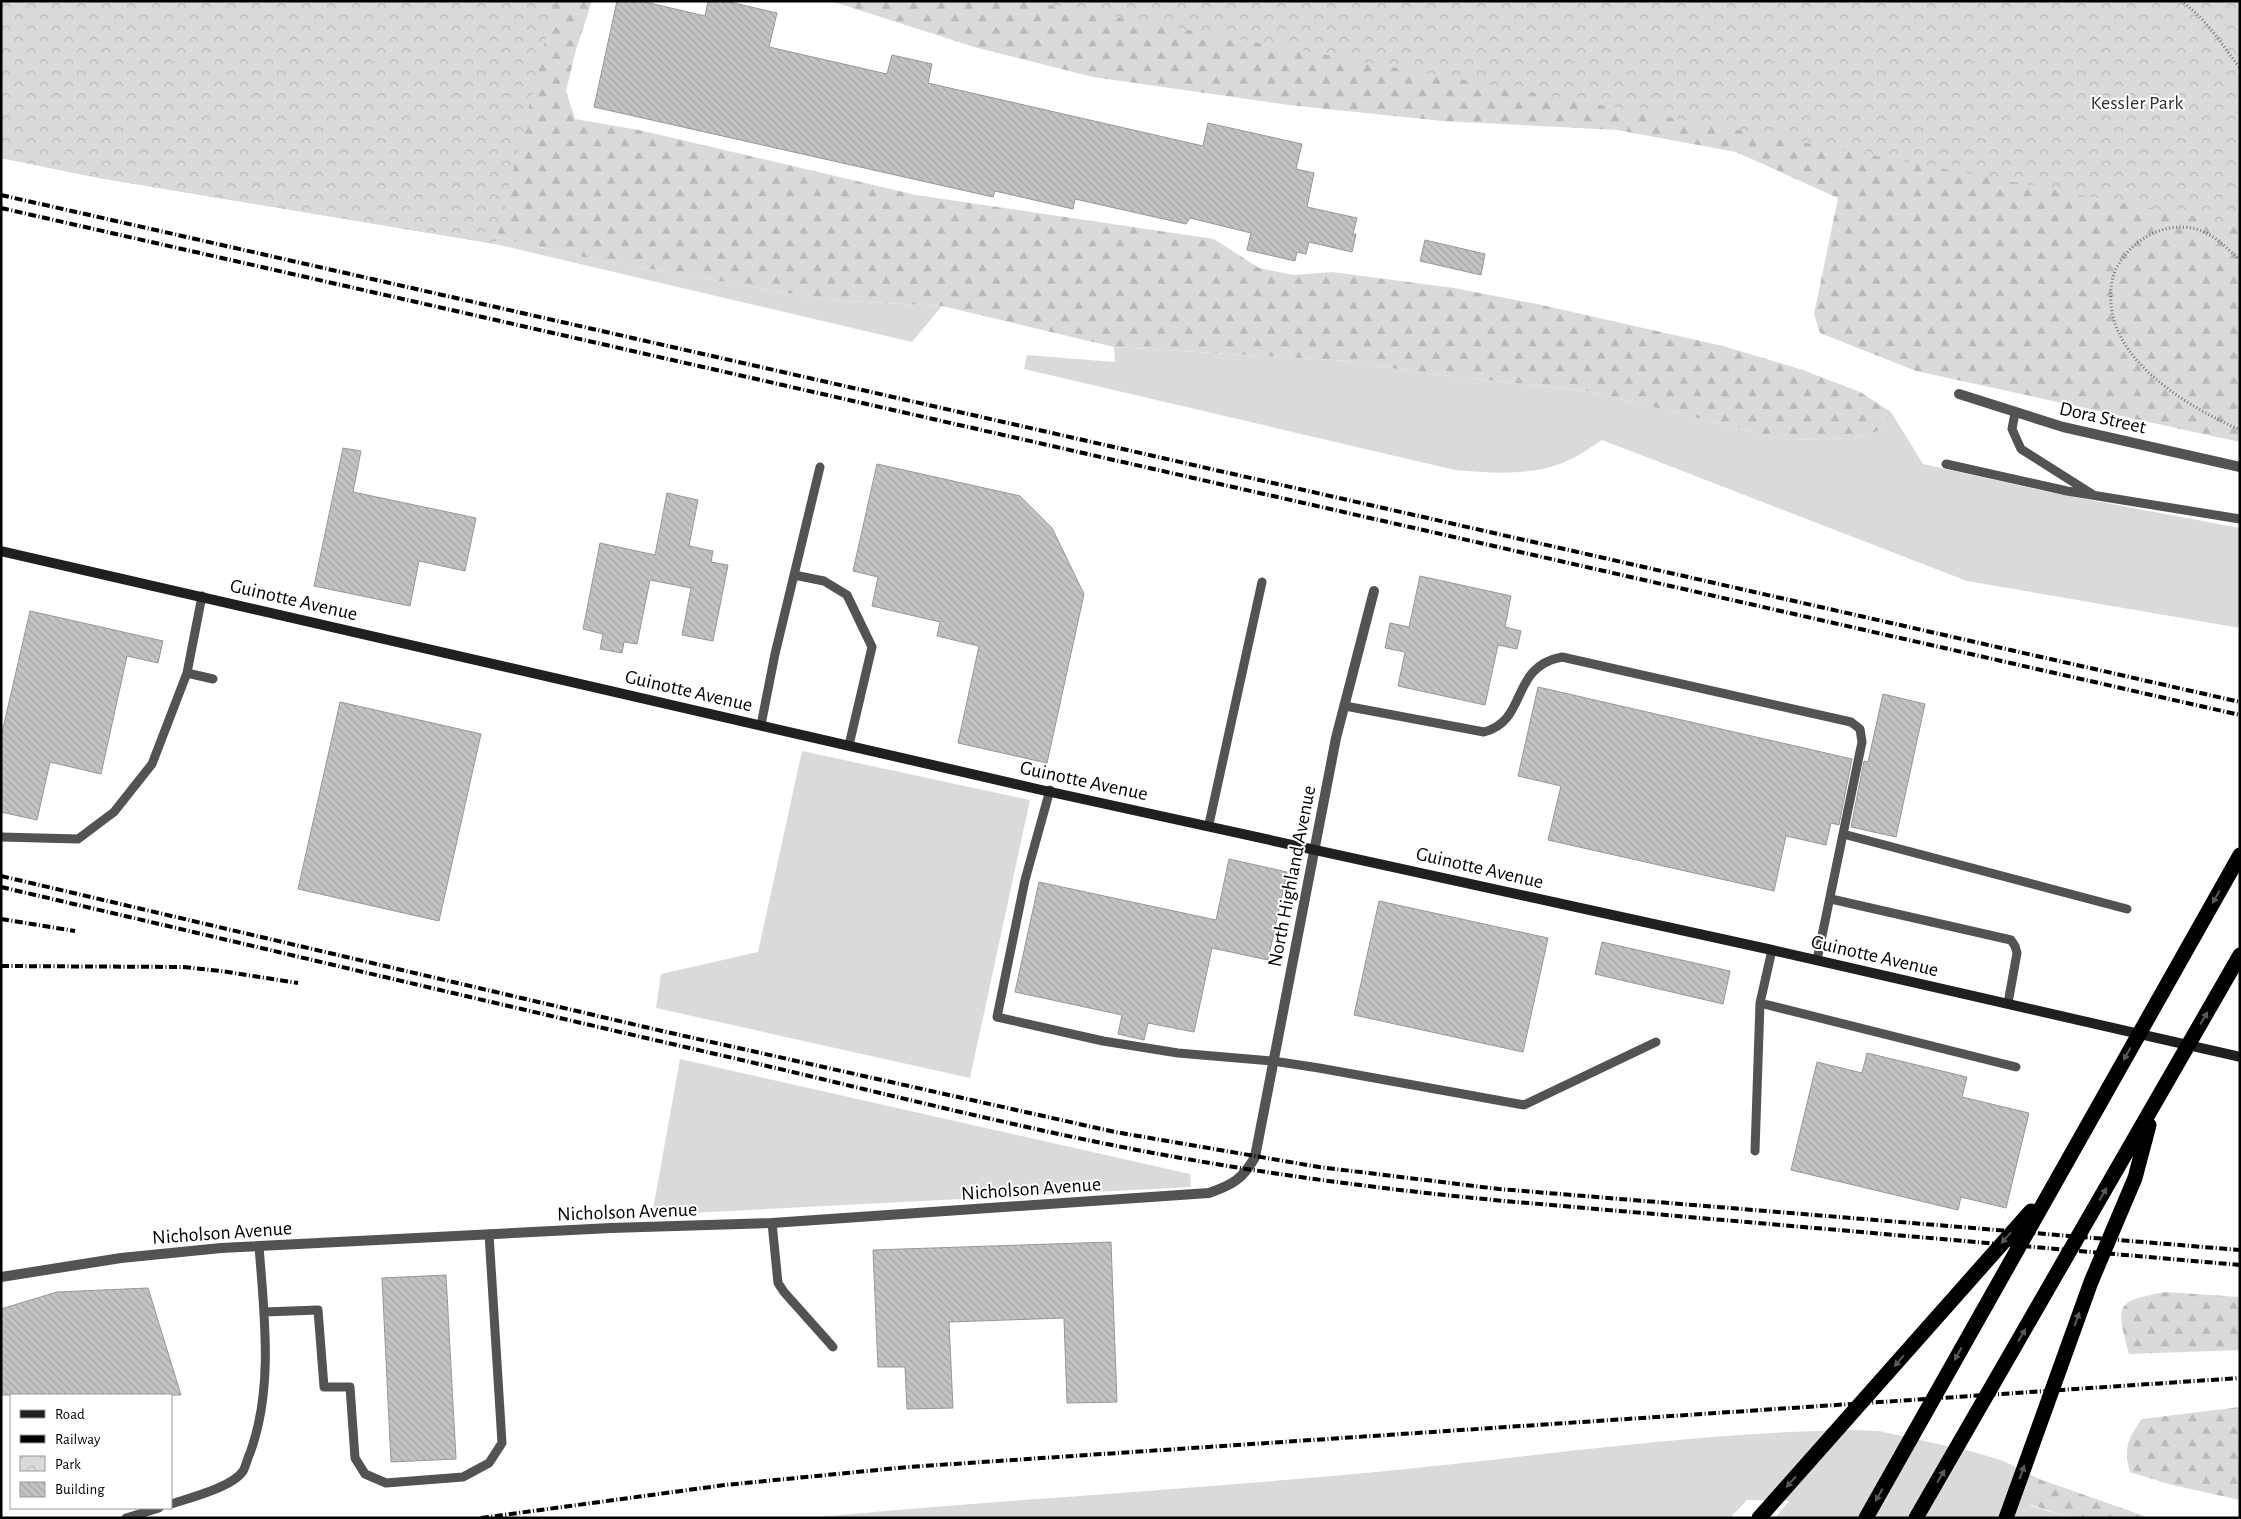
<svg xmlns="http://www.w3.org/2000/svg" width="2241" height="1519" font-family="'Alegreya Sans',sans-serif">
	<defs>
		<pattern id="forest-firs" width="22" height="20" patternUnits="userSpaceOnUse" patternTransform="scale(1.25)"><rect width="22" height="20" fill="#dadada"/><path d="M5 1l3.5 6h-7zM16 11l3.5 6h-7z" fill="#b9b9b9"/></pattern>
		<pattern id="park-crowns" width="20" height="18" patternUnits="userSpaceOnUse" patternTransform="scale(1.25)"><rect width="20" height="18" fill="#dadada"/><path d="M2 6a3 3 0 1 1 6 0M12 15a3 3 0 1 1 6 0" fill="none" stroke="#b9b9b9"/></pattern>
		<pattern id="building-back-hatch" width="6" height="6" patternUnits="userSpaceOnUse" patternTransform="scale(1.25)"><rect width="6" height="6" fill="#c3c3c3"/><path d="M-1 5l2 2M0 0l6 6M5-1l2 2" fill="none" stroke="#a6a6a6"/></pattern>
	</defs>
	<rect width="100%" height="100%" fill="#fff"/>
	<!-- green -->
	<path fill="#dadada" d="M497,237L588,258L827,300L942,306L912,342L495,244Z
		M1114,347L1349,361L1416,372L1587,391L1787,440L1853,438L1882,430L1891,412L1923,464L2058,494L2240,528V628L1967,581L1602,440C1592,446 1581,455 1569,460C1533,477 1493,473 1455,470L1024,369L1027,355L1115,362Z
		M802,751L1030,800L970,1078L656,1008L661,974L758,952Z
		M680,1059L1190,1174L1191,1187L652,1215Z
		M1855,1430L1879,1431L1970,1451L2004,1461L2039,1479L2031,1506L2072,1518H1775L1789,1501L1747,1500L1730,1518H807C996,1500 1187,1490 1376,1472C1536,1457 1694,1432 1855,1430Z"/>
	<!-- forest -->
	<path fill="url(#forest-firs)" d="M1,1H592L576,50L566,91L575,119L639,130L916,195L1214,239L1259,268L1293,275L1332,272L1454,288L1537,304L1723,346L1800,369L1860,392L1891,412L1882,430L1853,438L1787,440L1587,391L1416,372L1349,361L1114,347L942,306L827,300L588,258L497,237L495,244L99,178L1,158Z
		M831,1H2215L2240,14V442L1916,371L1820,333L1814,314L1838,198L1736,152L1617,130L1442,121L1289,105L1093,77L974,47Z
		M2166,1292L2240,1297V1350L2129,1354C2116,1305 2114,1301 2166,1292Z
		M2240,1407V1500L2168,1484L2130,1472C2123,1449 2128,1438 2142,1419Z
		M2039,1479L2150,1518H2072L2031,1505Z"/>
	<!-- park -->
	<path fill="url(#park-crowns)" d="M1,1H555L495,244L99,178L1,158Z
		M1029,1H2240V225L1717,126Z"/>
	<!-- building -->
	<path fill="url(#building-back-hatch)" stroke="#979797" d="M617,1H641L705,16L708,1H725L777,13L769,47L887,74L892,55L932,64L928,83L1203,146L1208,123L1302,144L1296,169L1314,173L1307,207L1357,218L1353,234H1356L1352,252L1309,242L1306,254L1297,252L1295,261L1247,250L1251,233L1190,218L1186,224L1075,199L1073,209L995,191L993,197L594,107Z
		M1425,240L1485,254L1481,275L1420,261Z
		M343,448L361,451L353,492L476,518L465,571L419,561L410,606L314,586Z
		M877,464L1020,496L1052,528L1084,594L1047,763L958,743L979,646L937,636L940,622L872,606L878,577L853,571Z
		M667,493L698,500L689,546L713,551L711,562L728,565L713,641L682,635L691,588L650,580L637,644L624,642L622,653L600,649L603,634L583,629L600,543L655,555Z
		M1420,576L1511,596L1505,627L1521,631L1517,649L1498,645L1485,705L1398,686L1405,652L1385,648L1390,623L1409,627Z
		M30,611L163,641L158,663L127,656L101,774L50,762L37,820L1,812V737Z
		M1538,687L1852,759L1839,825L1831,823L1826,845L1786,836L1774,891L1548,840L1561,786L1518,776Z
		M1883,694L1925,704L1896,837L1851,827L1864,761L1868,762Z
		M340,702L481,734L439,921L298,889Z
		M1229,859L1287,872L1268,960L1212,948L1194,1032L1148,1023L1144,1040L1118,1034L1122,1015L1015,992L1039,882L1216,920Z
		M1379,901L1548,938L1523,1052L1354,1015Z
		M1602,942L1730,971L1723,1004L1595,974Z
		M1867,1053L1967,1077L1962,1097L2029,1113L2006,1208L1961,1197L1958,1210L1791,1170L1817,1062L1862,1073Z
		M1111,1242L1117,1402L1067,1403L1064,1318L949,1322L953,1408L907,1409L905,1367H878L873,1250Z
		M446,1275L456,1459L391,1462L382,1278Z
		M148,1288L181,1395H1V1309L57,1292Z"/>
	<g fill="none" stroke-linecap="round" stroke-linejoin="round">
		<!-- path -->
		<path stroke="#757575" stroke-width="3" stroke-dasharray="1 2.5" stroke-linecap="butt" d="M2181,1C2207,19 2221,44 2240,68
			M2240,260C2226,248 2214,234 2196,229C2165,221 2132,239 2117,267C2107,285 2110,314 2118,331C2137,376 2197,411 2240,430"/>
		<!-- lane -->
		<path stroke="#535353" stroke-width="9" d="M2015,413L2012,429L2021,449L2092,494
			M1946,464L2067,491L2240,519
			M794,575L824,581L847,595L872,647L849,745
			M202,596L187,673L213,679
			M1345,706L1484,732C1529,720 1509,667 1562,657L1851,722L1860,729L1862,742L1817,960
			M761,725L775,654L820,467
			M1050,790L1025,880L997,1017L1103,1041L1178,1053L1273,1061L1319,1068L1524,1105L1656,1042
			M1209,824L1262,582
			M1843,834L2127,909
			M1,837L78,839L114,812L152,764L187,673
			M1831,899L2011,940L2015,946L2017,953L2008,1003
			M1772,950L1760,1003L2016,1067
			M1755,1151L1760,1003
			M772,1223L778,1283L784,1292L833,1347
			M264,1312L318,1310L324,1387H350L355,1458L365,1474L386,1483L463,1477L489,1463L502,1443L489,1234
			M171,1504C189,1498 233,1487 243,1471C246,1466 247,1459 250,1453C274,1388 264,1313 259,1246
			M126,1518L159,1508"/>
		<!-- street -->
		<path stroke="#535353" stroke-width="10" d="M1959,394L2063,427L2240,467
			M1,1277L121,1258L221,1248L611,1228L772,1223L1209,1193C1232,1185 1243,1179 1255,1157L1336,738L1374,591"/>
		<!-- secondary -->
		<path stroke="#202020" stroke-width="10" d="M1,551L1037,789L1772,950L2240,1057"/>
		<!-- highway -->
		<path stroke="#000" stroke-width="15" d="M1759,1518L2031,1211
			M1866,1518L2240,855
			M1916,1518L2240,955
			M2006,1518L2091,1282L2135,1178L2149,1125"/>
		<!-- rail -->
		<path stroke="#000" stroke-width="4" stroke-dasharray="8 2.5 1 2.5" stroke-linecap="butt" d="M1,195L2240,702
			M1,208L2240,715
			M1,876L662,1031L1115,1132L1319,1167L1499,1189L2240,1250
			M1,887C250,945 497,1004 746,1061C861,1088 976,1117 1092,1141C1228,1169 1366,1188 1505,1201L2240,1265
			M1,919L75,931
			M1,966L183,967L221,971L298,983
			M481,1518L725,1485L908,1467L2240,1378"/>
	</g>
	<!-- one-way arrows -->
	<defs><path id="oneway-solid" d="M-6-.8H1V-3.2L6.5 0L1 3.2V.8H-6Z" transform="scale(1.25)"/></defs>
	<g fill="#595959">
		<use href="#oneway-solid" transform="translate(2216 897) rotate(119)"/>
		<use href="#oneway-solid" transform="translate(2204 1018) rotate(-60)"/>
		<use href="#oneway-solid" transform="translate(2127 1054) rotate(119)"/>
		<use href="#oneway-solid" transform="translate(2103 1194) rotate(-60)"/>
		<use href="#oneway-solid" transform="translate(2006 1238) rotate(132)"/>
		<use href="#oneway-solid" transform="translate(2077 1319) rotate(-70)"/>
		<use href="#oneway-solid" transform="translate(2022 1335) rotate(-60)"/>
		<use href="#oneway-solid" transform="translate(1958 1354) rotate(119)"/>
		<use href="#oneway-solid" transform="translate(1899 1361) rotate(131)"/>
		<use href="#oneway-solid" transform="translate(2022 1472) rotate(-70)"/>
		<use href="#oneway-solid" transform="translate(1941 1476) rotate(-60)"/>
		<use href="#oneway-solid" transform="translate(1791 1482) rotate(132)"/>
		<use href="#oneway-solid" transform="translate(1879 1495) rotate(119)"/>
	</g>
	<g text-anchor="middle" stroke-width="4" stroke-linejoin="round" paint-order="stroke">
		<!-- park labels -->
		<g font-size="20" fill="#313131" stroke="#fff">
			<text x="2137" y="109">Kessler Park</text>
		</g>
		<!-- street labels -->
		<g font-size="20" fill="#000" stroke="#fff">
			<text transform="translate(2103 417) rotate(13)" y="7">Dora Street</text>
			<text transform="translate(294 599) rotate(13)" y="7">Guinotte Avenue</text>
			<text transform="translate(689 690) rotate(13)" y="7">Guinotte Avenue</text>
			<text transform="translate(1084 780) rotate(12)" y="7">Guinotte Avenue</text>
			<text transform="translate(1480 867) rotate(13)" y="7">Guinotte Avenue</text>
			<text transform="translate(1291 876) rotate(-79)" y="7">North Highland Avenue</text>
			<text transform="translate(1875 955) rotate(13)" y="7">Guinotte Avenue</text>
			<text transform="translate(1031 1188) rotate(-4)" y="7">Nicholson Avenue</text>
			<text transform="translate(627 1211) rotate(-2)" y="7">Nicholson Avenue</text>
			<text transform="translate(222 1232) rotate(-4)" y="7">Nicholson Avenue</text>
		</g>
	</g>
	<!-- border -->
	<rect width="2241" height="1519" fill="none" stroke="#000000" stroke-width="5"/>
	<!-- legend -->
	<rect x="10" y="1394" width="162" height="115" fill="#ffffff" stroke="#999999"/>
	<rect x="20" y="1410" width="25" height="8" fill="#202020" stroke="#999999"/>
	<text x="55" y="1419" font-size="15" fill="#000000">Road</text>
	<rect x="20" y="1435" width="25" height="8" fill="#000000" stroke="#999999"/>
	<text x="55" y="1444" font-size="15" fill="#000000">Railway</text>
	<rect x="20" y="1456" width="25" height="15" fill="url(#park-crowns)" stroke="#999999"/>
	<text x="55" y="1469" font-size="15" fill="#000000">Park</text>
	<rect x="20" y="1482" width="25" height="15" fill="url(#building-back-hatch)" stroke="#999999"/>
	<text x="55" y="1494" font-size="15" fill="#000000">Building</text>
</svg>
